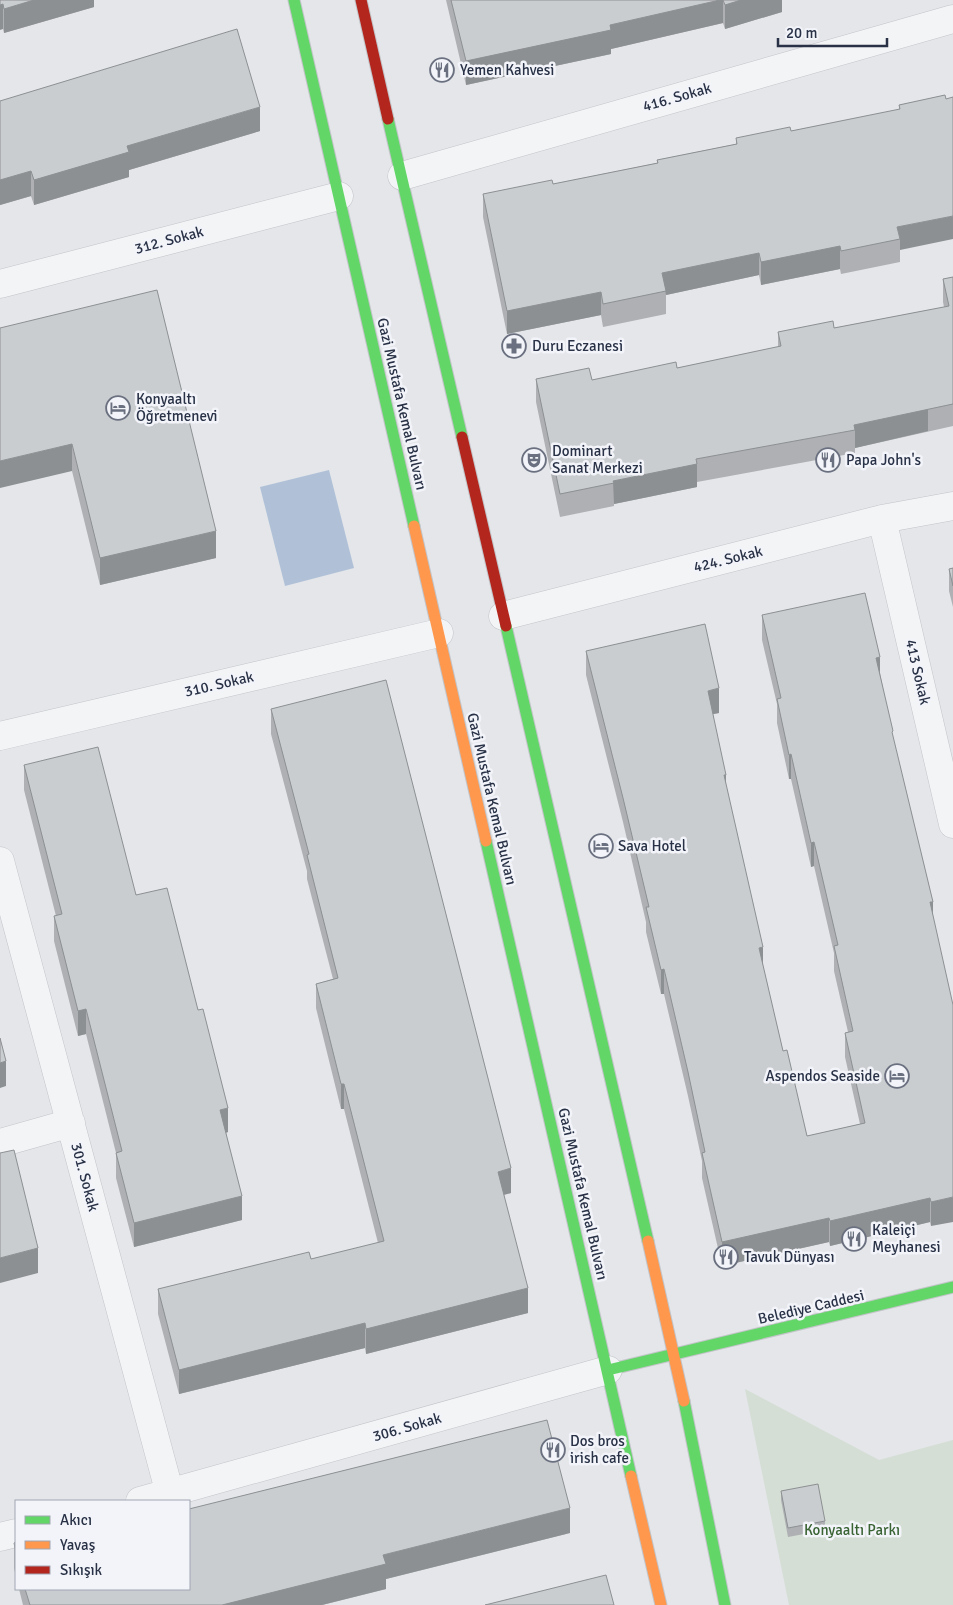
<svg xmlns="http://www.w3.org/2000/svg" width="953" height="1605" font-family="Signika,sans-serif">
	<rect width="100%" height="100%" fill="#e4e6ea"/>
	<!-- green -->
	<path fill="#d4ded4" d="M745,1389L879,1460L953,1440V1605H789Z"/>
	<!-- water -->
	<path fill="#b0c1d7" d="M329,470L354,568L285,586L260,487Z"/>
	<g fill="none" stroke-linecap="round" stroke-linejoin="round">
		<!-- street casing -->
		<g stroke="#c2c4c8" stroke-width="29">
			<path id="street" d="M402,176L953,19
				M0,284L339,196
				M882,519L953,824
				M503,616L882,519L953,506
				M0,736L439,633
				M0,861L170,1494
				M0,1143L71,1123
				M140,1501L608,1370
				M0,1537L16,1533"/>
		</g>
		<!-- fast casing -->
		<g stroke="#c2c4c8" stroke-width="13">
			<path id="fast" d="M294,0L414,526
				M388,119L462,437
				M506,626L648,1241
				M486,841L631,1476
				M608,1370L953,1287
				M684,1401L725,1605"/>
		</g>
		<!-- slow casing -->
		<g stroke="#c2c4c8" stroke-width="13">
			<path id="slow" d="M414,526L486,841
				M648,1241L684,1401
				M631,1476L661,1605"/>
		</g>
		<!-- jam casing -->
		<g stroke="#c2c4c8" stroke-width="13">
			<path id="jam" d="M361,0L388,119
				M462,437L506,626"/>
		</g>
		<!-- street -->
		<use href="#street" stroke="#f3f4f6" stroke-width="28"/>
		<!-- fast -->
		<use href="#fast" stroke="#63d668" stroke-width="11"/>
		<!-- slow -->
		<use href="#slow" stroke="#ff974d" stroke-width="11"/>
		<!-- jam -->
		<use href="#jam" stroke="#b3261e" stroke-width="11"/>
	</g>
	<!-- wall -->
	<path fill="#aeb0b3" d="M0,0H94V7L4,33L3,29Z
		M446,0H782V12L725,29L723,23L611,49V54L466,85Z
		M945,95L900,250V262L841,274L840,269L761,285L759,275L666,295V314L603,327L601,315L507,334L483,217V194L553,184L657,163V160L736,144V138L791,131L899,110V105Z
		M0,101L260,131L129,170V177L34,205L31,196L0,205Z
		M953,277V426L855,448V453L697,482V487L614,504V506L560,517L536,402V379L592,380L677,368L778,347V332L834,328L944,307L943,302V279Z
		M0,328L216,558L100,585L72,471Z
		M953,568V607L949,591V569Z
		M762,615L880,673L893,738L933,902L931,1226L930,1222L830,1246L829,1242L722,1266L702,1178V1161L688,1096L664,994H661L646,932V922L623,822L586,675V651L719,713L713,714L726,787L763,966L783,1051L807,1136L860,1124L845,1057V1033L848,1032L834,971V953L814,866L811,867L791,779H789L777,723V704L762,640Z
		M271,709L511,1193L504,1195L528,1313L366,1354L365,1348L179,1394L158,1314V1289L311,1259L378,1243L344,1109H341L316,1008V984L333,979L307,879V871L271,734Z
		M24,765L136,895L228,1132L226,1133L242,1220L134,1247L116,1178V1153L86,1034L78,1036L54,941V916H56L24,790Z
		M781,1491L825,1521V1530L788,1537L781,1500Z
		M570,1533L386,1579V1589L322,1605H23L19,1589H189Z
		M16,1542V1577L14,1568V1543Z"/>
	<!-- shaded-wall -->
	<path fill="#8d9092" d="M34,0H94V7L4,33V9Z
		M720,0H723V23L611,49V54L466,85V61L610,25Z
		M741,0H782V12L725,29V5Z
		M3,4V29L0,30V5Z
		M260,107V131L129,170V177L34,205V180L127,146Z
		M31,171V196L0,205V180Z
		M953,216V239L900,250V239L897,227Z
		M840,246V269L761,285V262Z
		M759,253V275L666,295L662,273Z
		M601,292V315L507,334V311Z
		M928,409V431L855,448V430L854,425Z
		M72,444V471L0,488V461Z
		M697,464V487L614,504L613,481Z
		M216,531V558L100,585V558Z
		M880,657V681L876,658Z
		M719,688V713L708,715V691Z
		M791,754V779H789V755Z
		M724,775H726V799Z
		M814,842V866L811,867V843Z
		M930,902H933V926Z
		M763,947V971L759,948Z
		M664,969V994H661V970Z
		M86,1009V1034L78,1036V1011Z
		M6,1061V1086L0,1088V1063Z
		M341,1084H344V1109H341Z
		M228,1108V1132L220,1134V1110Z
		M511,1168V1193L498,1196V1172Z
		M242,1196V1220L134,1247V1223Z
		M953,1197V1222L931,1226V1202Z
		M930,1198V1222L830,1246V1221Z
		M829,1218V1242L722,1266V1242Z
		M38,1248V1273L0,1283V1258Z
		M528,1288V1313L366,1354V1329Z
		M365,1323V1348L179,1394V1370Z
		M570,1508V1533L386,1579V1589L322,1605H222L383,1555Z"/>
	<!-- building -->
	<path fill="#cacdd0" stroke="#8d9092" d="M0,0H34L4,9L3,4L0,5Z
		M451,0H720L610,25L611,30L466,61Z
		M723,0H741L725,5Z
		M237,29L260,107L127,146L129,152L34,180L31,171L0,180V101Z
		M945,95L946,99L953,97V216L897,227L900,239L841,251L840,246L761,262L759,253L662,273L666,291L603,304L601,292L507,311L483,194L552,180L553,184L658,163L657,160L737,144L736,138L790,127L791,131L900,109L899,105Z
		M953,277V404L854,425L855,430L696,459L697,464L613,481L614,483L560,494L536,379L589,368L592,380L676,362L677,368L781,346L778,332L833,321L834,328L949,306L943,279Z
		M157,290L216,531L100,558L72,444L0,461V328Z
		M953,568V586L949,569Z
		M865,593L880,657L876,658L893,731L892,732L933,902H930L953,1005V1197L931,1202L930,1198L830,1221L829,1218L722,1242L702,1153L705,1152L688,1072L664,969L661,970L646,907H649L623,798L586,651L705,624L719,688L708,691L726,775H724L763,947L759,948L783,1051L787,1050L807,1136L865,1123L845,1033L853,1031L834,946L838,945L814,842L811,843L791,754L789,755L777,699L781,698L762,615Z
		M386,680L511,1168L498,1172L528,1288L366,1329L365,1323L179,1370L158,1289L309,1252L311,1259L384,1241L344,1084H341L316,984L338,978L307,855L309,854L271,709Z
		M98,747L136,895L167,888L198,1010L203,1009L228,1108L220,1110L242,1196L134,1223L116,1153L122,1151L86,1009L78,1011L54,916L62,914L24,765Z
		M0,1038L6,1061L0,1063Z
		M14,1150L38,1248L0,1258V1153Z
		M547,1420L570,1508L383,1555L386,1564L222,1605H30L25,1589H189V1509Z
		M818,1484L825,1521L788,1528L781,1491Z
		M16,1542V1552L14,1543Z
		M606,1575L614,1605H485Z"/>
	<!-- icons -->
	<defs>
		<g id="restaurant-ring" transform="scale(1.25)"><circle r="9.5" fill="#f2f4f9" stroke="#6a707f" stroke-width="1.5"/><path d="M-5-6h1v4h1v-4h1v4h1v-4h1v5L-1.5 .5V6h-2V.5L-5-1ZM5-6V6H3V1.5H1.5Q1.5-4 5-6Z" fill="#6a707f"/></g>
		<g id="pharmacy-ring" transform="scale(1.25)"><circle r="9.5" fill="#f2f4f9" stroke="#6a707f" stroke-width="1.5"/><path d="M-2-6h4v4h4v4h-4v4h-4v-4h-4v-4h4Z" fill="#6a707f"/></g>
		<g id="hotel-ring" transform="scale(1.25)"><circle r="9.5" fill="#f2f4f9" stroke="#6a707f" stroke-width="1.5"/><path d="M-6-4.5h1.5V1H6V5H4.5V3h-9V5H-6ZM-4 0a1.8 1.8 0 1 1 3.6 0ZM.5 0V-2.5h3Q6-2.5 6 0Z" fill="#6a707f"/></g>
		<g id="theatre-ring" transform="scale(1.25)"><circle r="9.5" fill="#f2f4f9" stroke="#6a707f" stroke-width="1.5"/><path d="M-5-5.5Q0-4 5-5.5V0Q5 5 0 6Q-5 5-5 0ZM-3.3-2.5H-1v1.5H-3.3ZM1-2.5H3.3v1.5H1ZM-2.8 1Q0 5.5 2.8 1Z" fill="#6a707f"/></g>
	</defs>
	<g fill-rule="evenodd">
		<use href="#restaurant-ring" x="442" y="70"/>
		<use href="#pharmacy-ring" x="514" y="346"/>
		<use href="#hotel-ring" x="118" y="408"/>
		<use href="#theatre-ring" x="534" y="460"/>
		<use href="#restaurant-ring" x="828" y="460"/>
		<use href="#hotel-ring" x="601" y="846"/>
		<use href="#hotel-ring" x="897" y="1076"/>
		<use href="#restaurant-ring" x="854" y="1239"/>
		<use href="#restaurant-ring" x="726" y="1257"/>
		<use href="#restaurant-ring" x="553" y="1450"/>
	</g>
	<g text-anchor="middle" stroke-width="5" stroke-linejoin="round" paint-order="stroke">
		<!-- poi labels -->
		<g font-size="15" fill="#283146" stroke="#f2f4f9" text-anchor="start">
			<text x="460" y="75">Yemen Kahvesi</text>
			<text x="532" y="351">Duru Eczanesi</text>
			<text x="136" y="404">Konyaaltı<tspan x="136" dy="17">Öğretmenevi</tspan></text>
			<text x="552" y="456">Dominart<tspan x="552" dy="17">Sanat Merkezi</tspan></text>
			<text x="846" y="465">Papa John's</text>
			<text x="618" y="851">Sava Hotel</text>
			<text x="880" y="1081" text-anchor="end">Aspendos Seaside</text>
			<text x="872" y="1235">Kaleiçi<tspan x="872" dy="17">Meyhanesi</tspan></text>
			<text x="744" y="1262">Tavuk Dünyası</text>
			<text x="570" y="1446">Dos bros<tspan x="570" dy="17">irish cafe</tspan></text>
		</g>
		<!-- street labels -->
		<g font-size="15" fill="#283146" stroke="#f2f4f9">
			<text transform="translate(677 97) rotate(-16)" y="5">416. Sokak</text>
			<text transform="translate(169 240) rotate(-15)" y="5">312. Sokak</text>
			<text transform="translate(402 404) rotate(77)" y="5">Gazi Mustafa Kemal Bulvarı</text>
			<text transform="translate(728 559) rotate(-14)" y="5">424. Sokak</text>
			<text transform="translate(918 672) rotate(77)" y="5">413 Sokak</text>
			<text transform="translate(219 684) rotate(-13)" y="5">310. Sokak</text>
			<text transform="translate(492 799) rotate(77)" y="5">Gazi Mustafa Kemal Bulvarı</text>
			<text transform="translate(85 1177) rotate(75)" y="5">301. Sokak</text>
			<text transform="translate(583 1194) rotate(77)" y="5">Gazi Mustafa Kemal Bulvarı</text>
			<text transform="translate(811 1307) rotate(-13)" y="5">Belediye Caddesi</text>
			<text transform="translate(407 1427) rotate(-16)" y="5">306. Sokak</text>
		</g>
		<!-- park labels -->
		<g font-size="15" fill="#3a6334" stroke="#f2f4f9">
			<text x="852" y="1535">Konyaaltı Parkı</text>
		</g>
	</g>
	<!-- legend -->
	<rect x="15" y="1500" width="175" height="90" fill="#f2f4f9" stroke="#a1a6b1"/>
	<rect x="25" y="1516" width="25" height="8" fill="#63d668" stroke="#a1a6b1"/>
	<text x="60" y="1525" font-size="15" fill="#283146">Akıcı</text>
	<rect x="25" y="1541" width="25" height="8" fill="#ff974d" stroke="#a1a6b1"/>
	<text x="60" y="1550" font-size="15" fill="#283146">Yavaş</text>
	<rect x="25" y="1566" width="25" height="8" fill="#b3261e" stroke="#a1a6b1"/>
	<text x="60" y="1575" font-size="15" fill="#283146">Sıkışık</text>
	<!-- scale -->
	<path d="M778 38v8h109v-8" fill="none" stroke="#283146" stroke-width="2.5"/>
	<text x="786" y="38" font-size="15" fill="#283146" stroke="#f2f4f9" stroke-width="4" paint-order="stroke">20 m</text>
</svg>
